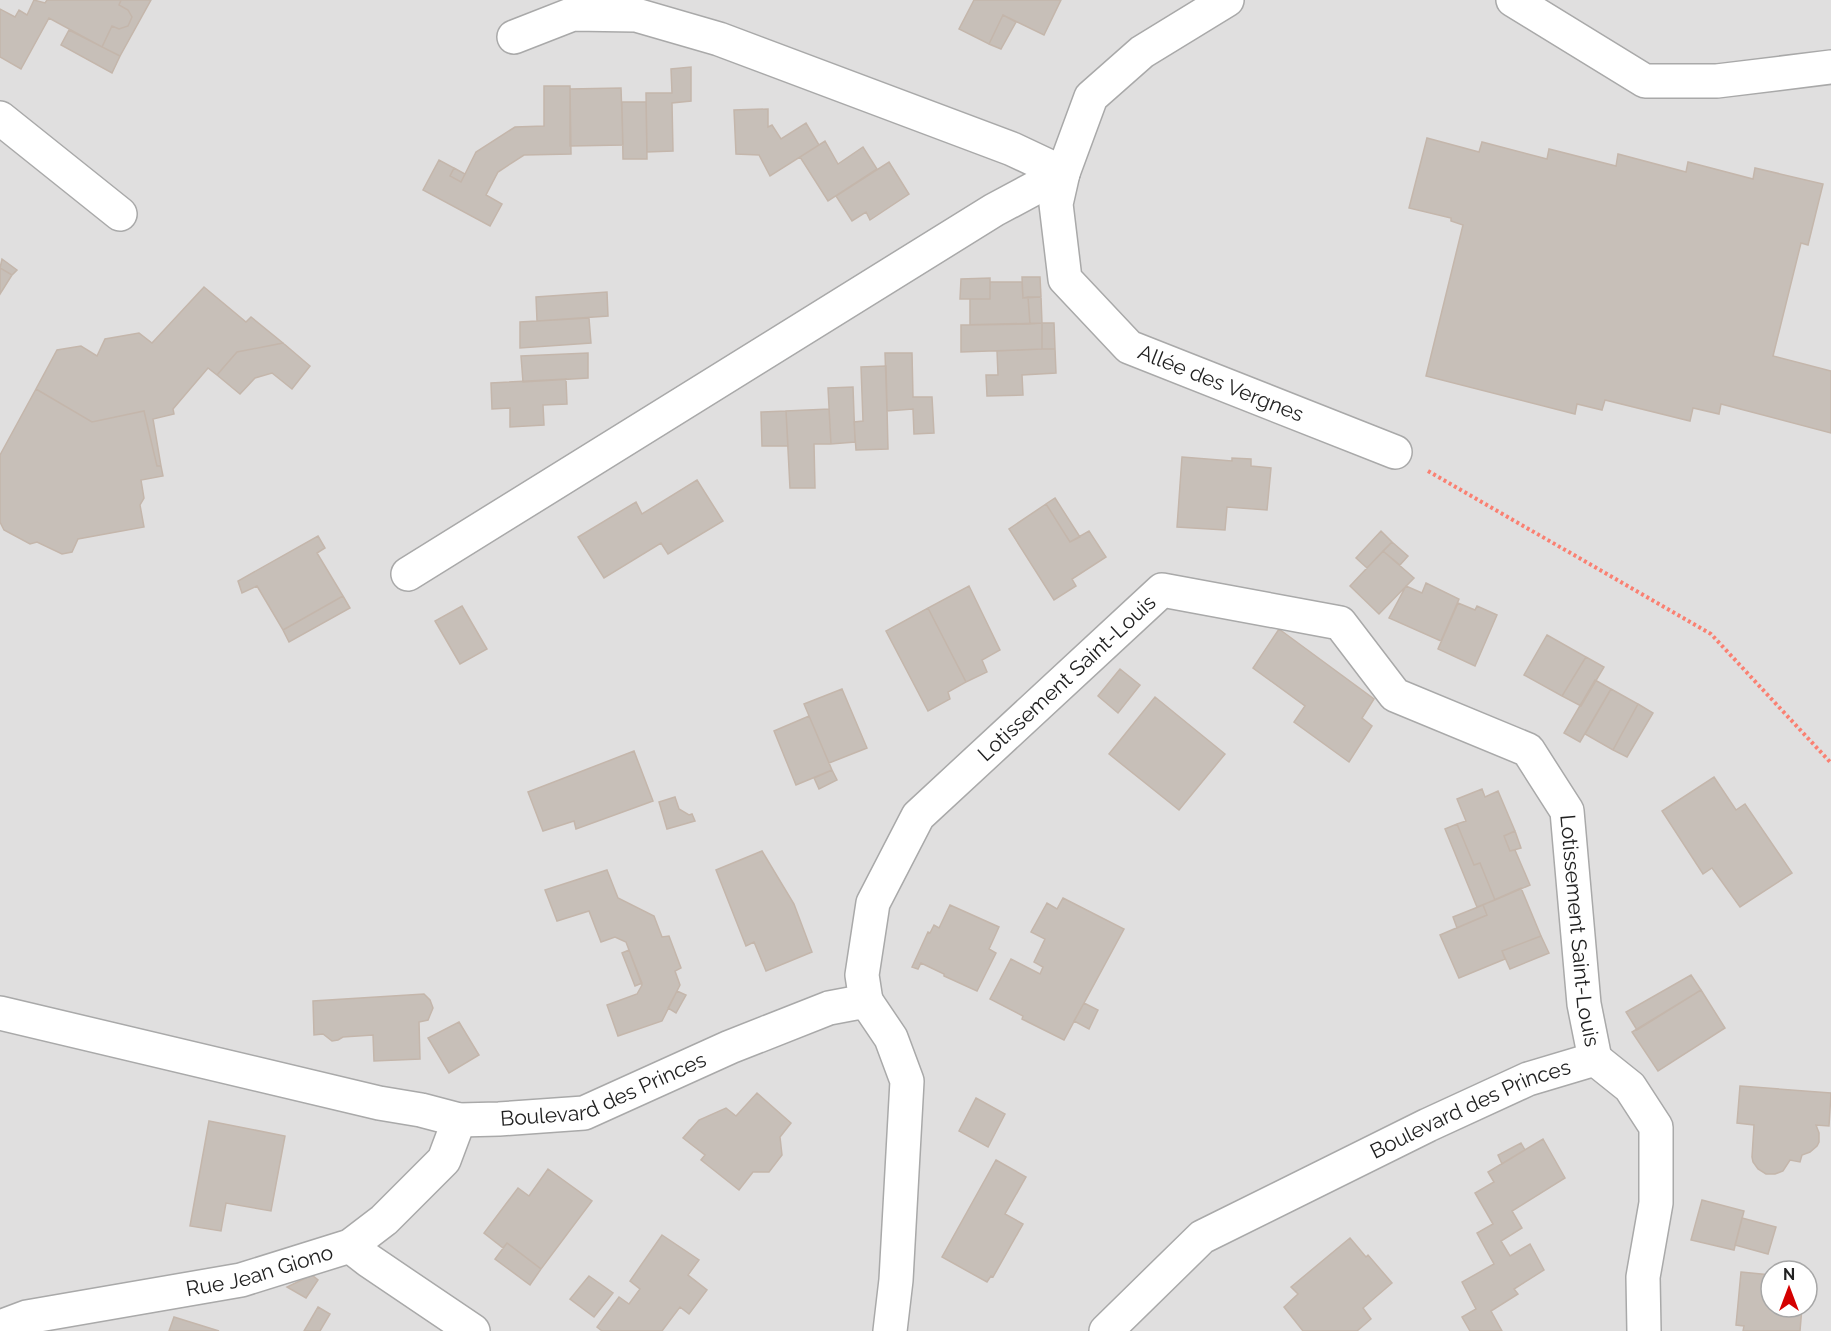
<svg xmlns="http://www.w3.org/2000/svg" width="1831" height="1331" font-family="Raleway,sans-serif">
	<rect width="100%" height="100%" fill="#f2efe9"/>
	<!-- residential -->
	<path fill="#e0dfdf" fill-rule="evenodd" d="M0,0H1831V1331H0ZM1771,1271H1807V1307H1771Z"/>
	<!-- building -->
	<path fill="#c7bfb8" stroke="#c4b6ab" stroke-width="1.5" d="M34,0L45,3L47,0H121L119,5L128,10L132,17L128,26L119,29L112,26L102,47L49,18L21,69L0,57V9L15,17L19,10L27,15Z
		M121,0H151L120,56L102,47L112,26L119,29L128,26L132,17L128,10L119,5Z
		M974,0H1061L1044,35L1003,15L989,44L959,29Z
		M1003,15L1016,22L1001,49L989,44Z
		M69,30L120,56L112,73L61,45Z
		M691,67V101L672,103L673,151L647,152L646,93H672L671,69Z
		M544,86H570L571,154L524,155L498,172L486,195L502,204L490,226L423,190L439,160L454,168L450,176L461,182L476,152L515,127L544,126Z
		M621,88L623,145L570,146V89Z
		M622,102H646L647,159H623Z
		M768,109V127L772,125L781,139L806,123L819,145L770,176L759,155L736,154L734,110Z
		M1427,138L1479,152L1482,142L1547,159L1549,149L1616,166L1618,154L1686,172L1688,162L1753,179L1755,168L1823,184L1808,245L1801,243L1773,356L1831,371V433L1721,404L1719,414L1693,408L1690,421L1605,400L1602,410L1577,404L1575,414L1426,376L1463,225L1451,221V218L1409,208Z
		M825,141L838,164L863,147L877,169L828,201L800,157Z
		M889,162L909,194L870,220L866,212L852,221L836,196Z
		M454,168L465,174L461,182L450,176Z
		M2,259L17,270L12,275L0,268Z
		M0,268L12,275L0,294Z
		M1022,277H1040L1041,297L1023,298Z
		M990,278V299H960L961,279Z
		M990,282H1022L1023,298L1028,297L1030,324L970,325V299H990Z
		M204,287L246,322L251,317L283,343L237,352L217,375L208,368L173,409L174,414L153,419L161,466H157L144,411L92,422L36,389L57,350L81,346L97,356L105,339L139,333L152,343Z
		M607,292L608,316L537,321L536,297Z
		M1028,297H1041L1042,323L1030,324Z
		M589,318L591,343L520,348V322Z
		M1042,323H1054L1055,349H1042Z
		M1042,323V349L961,352V325Z
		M283,343L310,366L292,389L272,373L255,378L240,394L217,375L237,352Z
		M1042,349H1055L1056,373L1022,375L1023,395L987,396L986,375H998L997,351Z
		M588,353V378L523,382L521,356Z
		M885,353H912L913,397H932L934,433L914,434L913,409L887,411Z
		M886,366L888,449L856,450L854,422L863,421L861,367Z
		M566,379L567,404L543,405L544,425L510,427V408L492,409L491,383Z
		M853,387L855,442L831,444L828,388Z
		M36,389L92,422L144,411L157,466H161L163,476L141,480L144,498L140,505L144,527L78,539L72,552L62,554L37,542L30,544L4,530L0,522V455Z
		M829,409L831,444H814L815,488H790L786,411Z
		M786,411L788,446H762L761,412Z
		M1182,457L1232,461V458L1251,459V466L1271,468L1267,510L1227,507L1225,530L1177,527Z
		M697,480L723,521L668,554L661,543L604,578L578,537L636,502L642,514Z
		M1055,498L1080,537L1070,542L1046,504Z
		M1046,504L1070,542L1089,531L1106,557L1072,579L1076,586L1054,600L1009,529Z
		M1381,531L1392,542L1367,568L1356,558Z
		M318,536L325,548L317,553L343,596L283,630L257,586L242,593L238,581Z
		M1392,542L1408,556L1400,565L1383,551Z
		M1383,551L1414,578L1379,614L1350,586Z
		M1426,583L1459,599L1441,641L1389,618L1406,586L1422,593Z
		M969,586L1000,650L982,660L987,672L966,682L928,608Z
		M343,596L350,608L289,642L283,630Z
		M1458,603L1475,610L1477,606L1497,615L1475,666L1438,649Z
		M462,606L487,649L460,664L435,621Z
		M928,608L966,682L948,692L950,699L928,711L886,631Z
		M1279,629L1374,699L1362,718L1372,726L1349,762L1294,722L1305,706L1253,668Z
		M1547,635L1586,657L1562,696L1524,675Z
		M1586,657L1604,667L1581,706L1562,696Z
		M1120,669L1140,685L1118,713L1098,696Z
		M1595,680L1611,689L1580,742L1564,733Z
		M842,689L867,748L829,763L804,704Z
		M1611,689L1638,704L1613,750L1585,734Z
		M1155,697L1225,754L1179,810L1109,754Z
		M1638,704L1653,713L1627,757L1613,750Z
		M809,716L832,770L796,785L774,731Z
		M634,751L653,801L576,829L574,821L543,831L528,792Z
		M832,770L837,780L819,789L814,778Z
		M1714,777L1736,810L1745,804L1792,873L1740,907L1712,868L1703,874L1662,811Z
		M1482,789L1485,797L1498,791L1515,831L1504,836L1510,851L1515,850L1530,885L1495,900L1480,863L1474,865L1457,824L1466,821L1457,799Z
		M675,797L679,809L689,815L692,814L695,821L667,829L659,802Z
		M1457,824L1474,865L1480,863L1495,900L1477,907L1445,829Z
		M1515,831L1521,848L1510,851L1504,836Z
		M762,851L794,904L812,952L766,971L754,942L746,946L716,870Z
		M607,870L618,898L654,916L662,937L669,936L681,968L675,971L680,985L662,1021L618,1036L607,1005L637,994L642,985L626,942L615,937L601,942L589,911L557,921L545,890Z
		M1521,888L1541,936L1502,951L1505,959L1459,978L1440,935L1487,915L1483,905Z
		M1063,898L1124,929L1064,1040L1022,1019L1023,1016L990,999L1011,959L1040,974L1043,967L1034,962L1045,939L1031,932L1047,903L1057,909Z
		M950,905L999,927L989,949L996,953L977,991L944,976V974L921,963L918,969L912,967L928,932L930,933L934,925L939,928Z
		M1483,905L1487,915L1457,928L1453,917Z
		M1541,936L1549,953L1510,969L1502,951Z
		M629,950L642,983L635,986L622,953Z
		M1691,975L1701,990L1637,1030L1626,1012Z
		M1701,990L1725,1028L1658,1071L1632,1032Z
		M677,991L686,995L676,1013L668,1008Z
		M424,994L430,1000L433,1008L428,1020L419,1022L420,1059L374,1061L373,1035L343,1037L338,1040L332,1041L323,1034L314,1035L313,1001Z
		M1084,1003L1098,1010L1089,1029L1074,1021Z
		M459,1022L479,1055L449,1073L428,1038Z
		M1740,1086L1831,1093L1829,1126L1816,1125L1819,1133V1142L1817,1146L1810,1152L1802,1155L1800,1162L1790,1160L1783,1171L1775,1174H1766L1758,1169L1753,1162L1752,1157L1754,1125L1737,1123Z
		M757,1093L791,1123L780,1137L782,1155L769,1172H753L739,1190L701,1160L705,1155L683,1138L699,1120L726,1108L736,1116Z
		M976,1098L1005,1114L988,1147L959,1131Z
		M209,1121L285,1136L271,1211L226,1203L221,1231L190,1226Z
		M1543,1139L1565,1178L1512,1211L1522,1228L1501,1241L1510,1256L1530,1244L1544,1270L1514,1289L1518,1294L1491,1311L1502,1331H1470L1462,1317L1476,1309L1462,1282L1494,1264L1477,1233L1493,1224L1475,1193L1494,1182L1488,1172Z
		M1521,1143L1525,1150L1502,1164L1498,1155Z
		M996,1160L1026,1177L1005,1214L1023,1224L993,1277L991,1276L987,1282L942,1257Z
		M548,1169L592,1201L541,1269L507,1243L503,1248L484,1233L518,1188L529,1196Z
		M1702,1200L1744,1211L1734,1250L1691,1240Z
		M1742,1218L1776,1227L1768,1254L1735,1245Z
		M662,1235L699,1260L688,1275L707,1290L689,1314L680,1307L662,1331H602L597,1327L619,1297L629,1304L640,1289L630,1281Z
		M1350,1238L1366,1257L1368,1255L1392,1283L1363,1308L1371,1319L1357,1331H1303L1284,1307L1298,1294L1291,1287Z
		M507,1243L541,1269L530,1285L495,1259Z
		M1741,1272L1771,1275V1307H1802L1800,1331H1743L1744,1326L1736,1325Z
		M312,1275L318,1280L306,1298L287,1287Z
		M589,1276L613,1293L594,1317L570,1299Z
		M318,1307L330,1314L320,1331H304Z
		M174,1317L219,1331H169Z"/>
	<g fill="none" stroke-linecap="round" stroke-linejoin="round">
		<!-- minor casing -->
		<g stroke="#a9a9a9" stroke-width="36">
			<g id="minor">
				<path id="s1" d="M1227,0L1142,52L1091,97L1063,173L1056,204L1065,279L1129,347L1395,452"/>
				<path d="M1513,0L1645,81H1717L1831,67"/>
				<path d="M514,37L573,14L636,15L719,39L1012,149L1063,173"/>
				<path d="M0,118L120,214"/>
				<path d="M408,574L994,210L1063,173"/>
				<path id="s2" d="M866,1001L862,975L873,903L918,816L1162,590L1340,623L1395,695L1528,750L1567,811L1584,1004L1595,1059"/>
				<path id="s3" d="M0,1013L379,1103L421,1110L459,1120L499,1119L584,1113L730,1047L829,1008L866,1001L891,1038L907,1081L896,1280L890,1331"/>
				<path d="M350,1246L368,1260L473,1331"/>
				<path id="s4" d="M0,1327L27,1317L241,1280L350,1246L384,1220L444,1160L459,1120"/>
				<path id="s5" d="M1106,1331L1202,1237L1428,1125L1528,1079L1595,1059L1630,1087L1656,1127V1203L1643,1277L1644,1331"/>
			</g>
		</g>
		<!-- path -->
		<path stroke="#fa8072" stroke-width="4" stroke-dasharray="3 3" stroke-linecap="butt" d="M1428,471L1711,634L1831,763"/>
		<!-- minor -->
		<use href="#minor" stroke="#fff" stroke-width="33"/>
	</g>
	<g text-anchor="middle" stroke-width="5" stroke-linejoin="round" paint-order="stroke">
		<!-- street labels -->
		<g font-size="21" fill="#222" stroke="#fff">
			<text dy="7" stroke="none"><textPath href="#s1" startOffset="548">Allée des Vergnes</textPath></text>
			<text dy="7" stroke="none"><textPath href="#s2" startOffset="400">Lotissement Saint-Louis</textPath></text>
			<text dy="7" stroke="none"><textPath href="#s2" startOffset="1138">Lotissement Saint-Louis</textPath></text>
			<text dy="7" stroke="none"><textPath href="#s3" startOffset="621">Boulevard des Princes</textPath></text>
			<text dy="7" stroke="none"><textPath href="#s5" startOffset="432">Boulevard des Princes</textPath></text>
			<text dy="7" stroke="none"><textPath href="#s4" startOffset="266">Rue Jean Giono</textPath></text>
		</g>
	</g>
	<!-- north arrow -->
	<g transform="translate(1789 1289)"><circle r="28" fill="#ffffff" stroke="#a7a7a7" stroke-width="1.5"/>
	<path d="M0-4.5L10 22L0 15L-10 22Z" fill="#d40000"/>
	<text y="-9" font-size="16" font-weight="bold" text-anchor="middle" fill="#222222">N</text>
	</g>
</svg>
